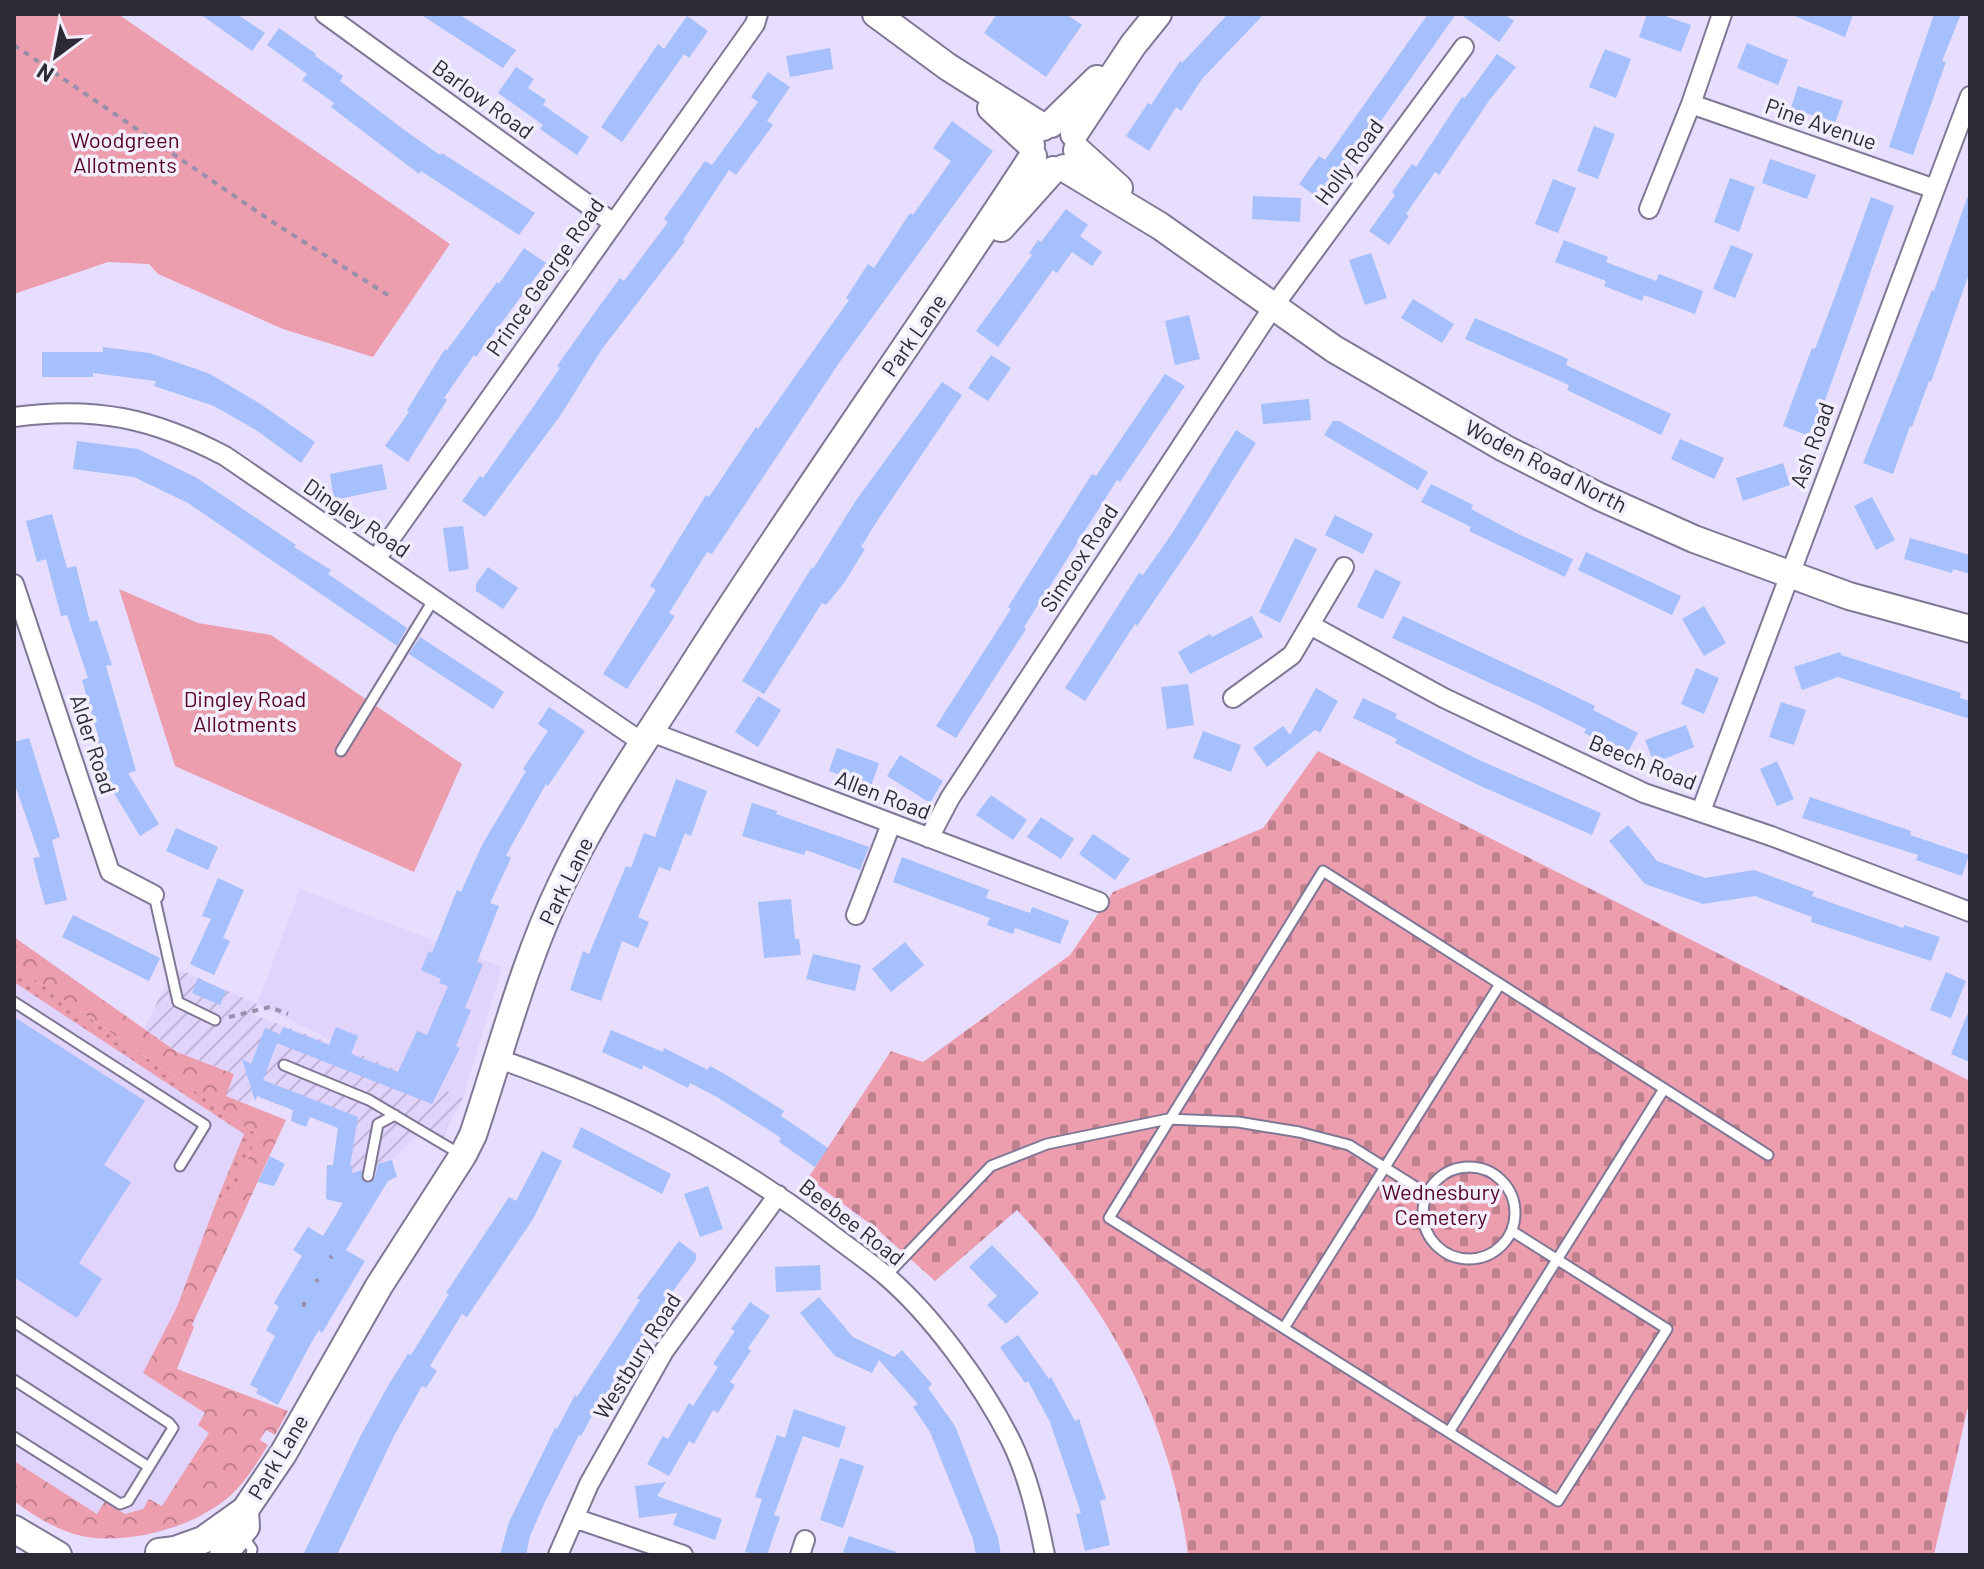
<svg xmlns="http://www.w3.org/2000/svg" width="1984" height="1569" font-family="Barlow,sans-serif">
	<defs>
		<pattern id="industrial-furrows" width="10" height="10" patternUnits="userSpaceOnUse" patternTransform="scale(2)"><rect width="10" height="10" fill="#e0d3fc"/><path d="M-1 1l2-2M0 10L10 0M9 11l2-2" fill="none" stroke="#c0b5d9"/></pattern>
		<pattern id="grass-dots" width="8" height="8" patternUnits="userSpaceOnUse" patternTransform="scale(2)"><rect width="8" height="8" fill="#ec9dae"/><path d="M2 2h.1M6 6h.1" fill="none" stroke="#c0808e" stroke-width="1.8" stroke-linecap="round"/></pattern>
		<pattern id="forest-crowns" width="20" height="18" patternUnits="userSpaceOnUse" patternTransform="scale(2)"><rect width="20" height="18" fill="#ec9dae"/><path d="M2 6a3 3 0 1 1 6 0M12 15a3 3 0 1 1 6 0" fill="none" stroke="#c0808e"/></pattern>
		<pattern id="cemetery-stones" width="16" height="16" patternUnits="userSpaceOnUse" patternTransform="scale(2)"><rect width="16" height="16" fill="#ec9dae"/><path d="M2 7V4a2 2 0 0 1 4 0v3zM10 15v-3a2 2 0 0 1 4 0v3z" fill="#c0808e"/></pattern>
	</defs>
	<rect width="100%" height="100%" fill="#e7ddff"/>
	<!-- built -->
	<path fill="#e0d3fc" d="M300,889L502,967L463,1098L368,1058L257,1004Z
		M14,965L258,1135L233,1194L217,1200L177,1307L143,1373L206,1414L209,1433L180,1478L219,1505L189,1522L157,1533L115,1537L84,1536L51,1525L14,1501Z"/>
	<!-- industrial -->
	<path fill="url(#industrial-furrows)" d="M173,971L185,972L257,1004L254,1015L352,1051L463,1098L443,1137L424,1125L418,1135L392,1160L381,1163L384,1175L375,1178L377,1187L352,1184V1166L333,1165L338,1127L253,1095L248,1105L225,1096L234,1074L177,1052L144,1028Z"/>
	<!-- grass -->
	<path fill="url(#grass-dots)" d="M14,965L258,1135L233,1194L217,1200L244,1134L14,982Z"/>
	<!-- forest -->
	<path fill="url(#forest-crowns)" d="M14,937L177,1052L234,1074L226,1096L286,1120L192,1325L194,1327L177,1369L288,1411L275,1435L266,1430L260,1440L268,1445C257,1463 246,1481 231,1495C195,1528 121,1548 74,1534C52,1527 32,1515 14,1501V1461L97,1514L105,1501L125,1514L143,1509L149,1499L162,1506L209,1433L198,1425L205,1413L143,1373L177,1307L217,1200L233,1194L258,1135L14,965Z"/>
	<!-- cemetery -->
	<path fill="url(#cemetery-stones)" d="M1318,751L1970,1081V1398L1934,1555H1188C1171,1420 1110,1308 1017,1210L935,1281L877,1229L808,1178L891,1051L923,1062L1070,955L1113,892L1263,828Z"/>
	<!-- garden -->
	<path fill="#ec9dae" d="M14,14H118L450,244L373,357L283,329L158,274L149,264L108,262L14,294Z
		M119,589L198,623L271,635L462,764L414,872L175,766Z"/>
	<!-- building -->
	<path fill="#a5c0fd" d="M200,14H237L265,33L252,51Z
		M420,14H458L516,50L503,68Z
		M997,14H1066L1082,25L1046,77L984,33Z
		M1228,14H1264L1202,79L1181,111L1176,107L1149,151L1126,136L1148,103L1151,105L1180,61L1182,63Z
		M1428,14H1456L1350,165L1345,161L1318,198L1299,184L1319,156L1325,160Z
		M1460,14H1504L1514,21L1499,42Z
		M1647,14H1659L1691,25L1681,52L1639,37Z
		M1790,14H1853L1845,37Z
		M1934,14H1961L1942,61L1946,62L1913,155L1889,147Z
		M687,16L708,31L689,58L684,54L622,142L601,127L658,44L664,49Z
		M279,28L316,54L315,56L343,76L340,81L403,129L440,155L442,153L535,213L519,235L421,171L419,174L331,107L334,103L302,80L307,74L267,45Z
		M1747,43L1788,60L1778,85L1737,68Z
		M830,48L833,69L790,77L786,56Z
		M1605,49L1631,59L1616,98L1589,87Z
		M1497,54L1516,67L1488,102L1439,175L1435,172L1406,214L1409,216L1389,245L1369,231L1395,195L1392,192L1412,164L1416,167L1462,97L1465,98Z
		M516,67L534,79L528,88L546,100L543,105L589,137L577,155L540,129L543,125L498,93Z
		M768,72L790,87L767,121L773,125L736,175L729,170L683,240L685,241L602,349L560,416L485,517L462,501L480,476L483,478L531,410L560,368L557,366L598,308L620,278L624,281L668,222L664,219L705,161L712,165L758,102L751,97Z
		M1798,86L1843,101L1835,123L1791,108Z
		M952,121L993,151L839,363L712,554L707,552L669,613L675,616L627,689L603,674L656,590L650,586L706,495L709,497L756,427L758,429L849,300L846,298L868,264L874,268L910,213L913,215L951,161L933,148Z
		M1594,126L1615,134L1598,179L1577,171Z
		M1770,159L1816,175L1807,199L1762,183Z
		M1730,178L1755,187L1739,232L1714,222Z
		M1553,179L1576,188L1558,233L1535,224Z
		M1253,196L1301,198L1300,222L1252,219Z
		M1968,196L1970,197V271L1931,382L1929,381L1912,427L1910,426L1893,474L1863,463L1932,290L1934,291Z
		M1871,197L1894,206L1812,437L1783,426L1812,348L1815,349L1834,299Z
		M1066,209L1088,225L1080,236L1102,252L1092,266L1072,252L1057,273L1053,270L998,347L976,331L1032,255L1029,253L1038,240L1041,242Z
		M1564,240L1608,257L1606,262L1656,281L1659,274L1703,291L1695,314L1644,295L1642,301L1604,286L1606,281L1555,262Z
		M1731,245L1753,254L1735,298L1713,289Z
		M524,248L546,263L476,357L474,355L444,398L447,400L408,462L385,446L409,412L407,410L445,349L447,350L497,282L499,284Z
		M1371,253L1387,298L1365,305L1349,260Z
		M1413,299L1454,324L1442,343L1401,318Z
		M1189,315L1200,359L1175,365L1165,321Z
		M1475,318L1568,359L1566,365L1671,414L1661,435L1567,390L1569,385L1465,339Z
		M103,347L149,353L208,373L259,403L315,442L301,463L256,430L214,406L154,386L156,381L93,373V377H42V352H103Z
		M991,355L1011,368L988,401L968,388Z
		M1165,374L1185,386L1120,482L1117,480L1024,627L1026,629L956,738L936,726L1011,609L1008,607L1092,474L1096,476Z
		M942,382L962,395L877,521L861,547L865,549L844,583L826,605L822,603L764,694L742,681L812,567L813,569L855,502Z
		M1309,399L1311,420L1263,424L1261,404Z
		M1333,421H1339L1428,472L1418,490L1324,435Z
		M1236,430L1256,443L1196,539L1137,626L1135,624L1085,701L1065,688L1139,573L1143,575L1173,532Z
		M1680,439L1724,458L1714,479L1671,459Z
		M77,441L138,449L197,478L296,545L294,547L331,570L328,574L407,628L397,646L188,503L134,477L73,469Z
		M1783,463L1790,485L1743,501L1736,478Z
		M382,464L387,489L334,500L330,474Z
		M1431,484L1473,505L1471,509L1520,535L1573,559L1565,577L1469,531L1471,527L1421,502Z
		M1872,497L1895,540L1876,550L1854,506Z
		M52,514L67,568L76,566L90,622L97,620L112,665L106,666L136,771L128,773L159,824L140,836L109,785L95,740L99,739L82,680L88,678L67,615L61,616L46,559L37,562L26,521Z
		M1335,515L1373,534L1363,554L1325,535Z
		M463,526L469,569L449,572L443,528Z
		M1295,538L1317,549L1280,623L1259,612Z
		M1910,538L1970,555V574L1953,569L1952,573L1904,559Z
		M1586,552L1681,596L1672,615L1578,570Z
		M488,567L518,588L503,609L476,591V584Z
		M1375,569L1401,582L1383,619L1357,607Z
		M1704,606L1726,643L1704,656L1682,619Z
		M1252,616L1263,637L1190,674L1178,652L1210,634L1212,637Z
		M1403,616L1552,685L1595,706L1593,710L1638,733L1627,754L1584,733L1586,729L1536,704L1392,638Z
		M420,637L504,692L493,709L409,654Z
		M1840,652L1841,655L1961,693L1960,698L1970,701V719L1838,677L1802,690L1794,667Z
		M1696,668L1719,678L1704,714L1681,704Z
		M1188,684L1194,725L1167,729L1161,687Z
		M1316,688L1338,701L1320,733L1315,730L1267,767L1253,748L1283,726L1290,735Z
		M758,696L781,710L758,747L735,732Z
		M1363,698L1397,714L1395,718L1479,760L1601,813L1592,835L1474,783L1395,743L1397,739L1353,718Z
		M1781,702L1806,710L1794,745L1769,737Z
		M549,707L585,731L548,786L546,784L506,855L511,858L490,903L499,906L477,962L483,964L465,1008L471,1010L456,1046L460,1048L432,1104L277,1043L263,1080L358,1117L350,1166H352V1173L362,1170L361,1179L370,1183L375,1178L378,1164L392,1160L397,1177L388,1181L346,1250L365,1261L322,1333L319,1330L310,1345L278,1405L256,1393L258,1389L250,1385L275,1336L266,1330L279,1307L274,1303L302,1256L293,1250L308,1227L323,1236L343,1203L326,1199L327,1165H333L338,1128L310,1117L306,1127L291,1121L293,1110L257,1096L255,1101L242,1059L251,1064L265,1028L280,1034L277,1042L283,1027L329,1045L336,1027L358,1036L351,1054L398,1072L417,1031L427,1035L448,986L439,983L441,979L421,970L429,951L432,953L457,890L461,892L482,845L526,771L523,769L548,731L538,724Z
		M1686,725L1694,747L1654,763L1645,740Z
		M1203,731L1241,745L1231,772L1193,758Z
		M29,738L60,837L52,840L67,900L45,905L33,858L40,857L14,782V742Z
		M837,748L879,763L871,786L829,771Z
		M900,755L943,781L930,803L887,776Z
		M1777,761L1794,799L1777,806L1760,769Z
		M676,779L707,791L691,836L685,833L670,871L659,867L638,917L649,922L638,948L622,941L601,1001L570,990L583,951L589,954L626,866L631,868L644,833L655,837Z
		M991,795L1027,820L1013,840L976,815Z
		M1810,797L1911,831L1910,835L1969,855L1962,876L1916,860L1918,855L1802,818Z
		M752,803L777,811L776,814L869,847L860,870L806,850L804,855L742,836Z
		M1041,817L1074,839L1061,859L1027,837Z
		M1628,825L1657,861L1705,878L1754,870L1814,892L1812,896L1903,928L1904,925L1940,937L1931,961L1811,922L1812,917L1755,896L1703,904L1645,884L1609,841Z
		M176,828L218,847L208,870L166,851Z
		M1093,834L1130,859L1115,880L1079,854Z
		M902,857L989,890L986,898L1030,913L1032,907L1069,921L1060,944L1015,928L1013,934L987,925L990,918L893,882Z
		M218,878L244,890L223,938L230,941L214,975L190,964L211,919L202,916Z
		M791,899L795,939H799L801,955L764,958L758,902Z
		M73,915L160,958L149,981L62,937Z
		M905,942L924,965L891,992L872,969Z
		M813,954L861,965L855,991L806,979Z
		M1946,972L1966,981L1951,1018L1930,1010Z
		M198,978L226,991L220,1005L192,993Z
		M1970,1008V1062L1951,1054Z
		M14,1017L145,1101L104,1165L131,1182L79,1263L102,1279L77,1318L14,1277Z
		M611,1030L663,1052L664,1048L708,1070L710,1066L728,1076L784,1111L781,1116L828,1148L815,1167L779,1142L781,1138L717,1097L690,1083L688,1088L643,1065L642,1070L602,1052Z
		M581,1127L671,1174L662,1194L572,1147Z
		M542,1151L562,1161L533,1219L467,1317L462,1314L430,1366L437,1371L426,1388L422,1386L394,1436L337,1555H303L361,1435L389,1384L408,1354L411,1355L449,1294L446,1293L509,1197L516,1201Z
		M270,1156L285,1164L274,1186L258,1182Z
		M708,1186L723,1229L700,1237L684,1194Z
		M679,1241L696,1254V1260L653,1318L656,1320L648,1333L601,1405L599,1403L581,1436L579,1435L545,1502L530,1536L526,1555H500L509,1522L555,1428L557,1429L575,1395L577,1397L640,1300L637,1298Z
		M992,1245L1039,1293L1006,1324L987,1305L997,1296L969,1267Z
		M820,1265L821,1290L776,1292L775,1267Z
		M819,1297L853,1337L894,1357L902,1350L932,1384L928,1388L955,1426L998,1537L1001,1555H976L973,1539L930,1432L913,1407L918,1404L879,1360L872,1373L835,1356L800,1313Z
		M750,1302L770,1316L748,1348L751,1351L730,1382L735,1385L718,1413L713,1410L694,1444L689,1441L669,1476L647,1464L663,1436L668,1439L689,1403L693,1406L718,1367L713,1364L735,1331L731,1329Z
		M1018,1335L1049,1379L1051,1377L1075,1421L1079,1419L1106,1499L1100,1501L1110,1545L1085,1551L1076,1514L1081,1513L1050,1422L1028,1381L1025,1383L1000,1347Z
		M794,1409L846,1427L839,1448L803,1436L774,1515L780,1517L767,1555H754L745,1552L762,1499L755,1497L777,1435L785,1438Z
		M840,1458L864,1466L843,1528L820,1520Z
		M666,1482L657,1496L722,1519L715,1540L673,1525L677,1513L639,1518L635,1486Z
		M849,1536L896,1552L895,1555H842Z"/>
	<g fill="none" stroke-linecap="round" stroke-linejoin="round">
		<!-- lane casing -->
		<g stroke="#807795" stroke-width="13">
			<path id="lane" d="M341,751L434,599
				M154,895L178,1002L215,1020
				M14,1002L205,1125L180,1166
				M284,1065L369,1100L460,1154
				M1423 1213a46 46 0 1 1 92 0a46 46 0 1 1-92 0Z
				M368,1176L378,1124L395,1115
				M1512,1231L1667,1329L1558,1501L1109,1218L1323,871L1768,1155
				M886,1276L991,1166L1047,1144L1168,1119L1238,1122L1299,1132L1349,1145L1427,1194
				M14,1322L169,1423L173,1428L128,1501L120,1504L14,1437
				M1284,1328L1500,984
				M14,1380L149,1467
				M1449,1432L1664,1089
				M243,1536L252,1549L251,1555"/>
		</g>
		<!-- street casing -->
		<g stroke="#807795" stroke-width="22">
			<path id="street" d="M325,14L612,222
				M1722,14L1691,104L1935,189
				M1649,209L1691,104
				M14,417C96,406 152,418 225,456L643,743
				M376,559L755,24L758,14
				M14,584L110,872L154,895
				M1312,626L1444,698L1644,793L1771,836L1970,912
				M1233,698L1292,655L1344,567
				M651,732L1099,902
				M1701,811L1970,96
				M929,838L950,798L1273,307L1464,47
				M856,915L891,824
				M499,1059C619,1101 720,1151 822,1227C842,1243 865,1258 885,1275C932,1315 982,1384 1010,1439C1028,1475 1037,1515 1045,1555
				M574,1518L683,1555
				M558,1555L589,1484L664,1351L778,1195
				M800,1555L805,1540"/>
		</g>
		<!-- secondary casing -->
		<g stroke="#807795" stroke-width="30">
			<path id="secondary" d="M876,14L948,67L1043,127
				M991,108L1031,145
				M1051,124L1097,79
				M1074,134L1133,45L1158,14
				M1077,150L1119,188
				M1064,168L1160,226L1334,349L1504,448L1598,496L1694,539L1849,596L1970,629
				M1001,228L1053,170
				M14,1529L58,1555
				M159,1552L175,1550L203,1540L245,1510L283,1454L379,1286L463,1155L473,1135C501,1052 523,964 561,885C596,811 644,742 688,673C799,498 920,330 1033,156
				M223,1555L246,1527L245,1510"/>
		</g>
		<!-- path -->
		<path stroke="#9890aa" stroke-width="4" stroke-dasharray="6 6" stroke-linecap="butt" d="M14,45L271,221L391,297
			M229,1017L270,1007L288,1014
			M330,1258L332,1256
			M316,1282L318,1279
			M302,1305H304V1302"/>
		<!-- lane -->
		<use href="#lane" stroke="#fff" stroke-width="9"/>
		<!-- street -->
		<use href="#street" stroke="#fff" stroke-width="18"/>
		<!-- secondary -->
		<use href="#secondary" stroke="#fff" stroke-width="26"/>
	</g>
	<g text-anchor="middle" stroke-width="7" stroke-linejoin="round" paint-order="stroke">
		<!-- street labels -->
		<g font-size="22" fill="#2d2936" stroke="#f2eefc">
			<text transform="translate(483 99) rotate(36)" y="8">Barlow Road</text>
			<text transform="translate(1821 124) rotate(19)" y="8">Pine Avenue</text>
			<text transform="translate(1349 162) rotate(-54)" y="8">Holly Road</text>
			<text transform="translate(545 277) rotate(-55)" y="8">Prince George Road</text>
			<text transform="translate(914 335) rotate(-55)" y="8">Park Lane</text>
			<text transform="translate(1812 445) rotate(-70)" y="8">Ash Road</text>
			<text transform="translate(1546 466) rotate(27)" y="8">Woden Road North</text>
			<text transform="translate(357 518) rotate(34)" y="8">Dingley Road</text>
			<text transform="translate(1079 558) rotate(-57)" y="8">Simcox Road</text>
			<text transform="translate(93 744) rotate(72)" y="8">Alder Road</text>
			<text transform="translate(1643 762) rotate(22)" y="8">Beech Road</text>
			<text transform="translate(883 795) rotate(21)" y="8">Allen Road</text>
			<text transform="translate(566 881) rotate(-64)" y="8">Park Lane</text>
			<text transform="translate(852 1222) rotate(38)" y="8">Beebee Road</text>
			<text transform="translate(637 1356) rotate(-58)" y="8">Westbury Road</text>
			<text transform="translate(278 1457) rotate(-59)" y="8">Park Lane</text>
		</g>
		<!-- park labels -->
		<g font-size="22" fill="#560324" stroke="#f2eefc">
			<text x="125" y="148">Woodgreen<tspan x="125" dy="25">Allotments</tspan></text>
			<text x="245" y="707">Dingley Road<tspan x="245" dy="25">Allotments</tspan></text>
			<text x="1441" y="1200">Wednesbury<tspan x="1441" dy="25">Cemetery</tspan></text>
		</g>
	</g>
	<!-- border -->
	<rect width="1984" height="1569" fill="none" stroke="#2d2936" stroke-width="32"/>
	<!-- north arrow -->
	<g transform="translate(56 56) rotate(212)" stroke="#f2eefc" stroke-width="6" paint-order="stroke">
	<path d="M0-6L14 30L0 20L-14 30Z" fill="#2d2936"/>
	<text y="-12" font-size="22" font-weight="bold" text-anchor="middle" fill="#2d2936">N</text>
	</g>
</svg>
